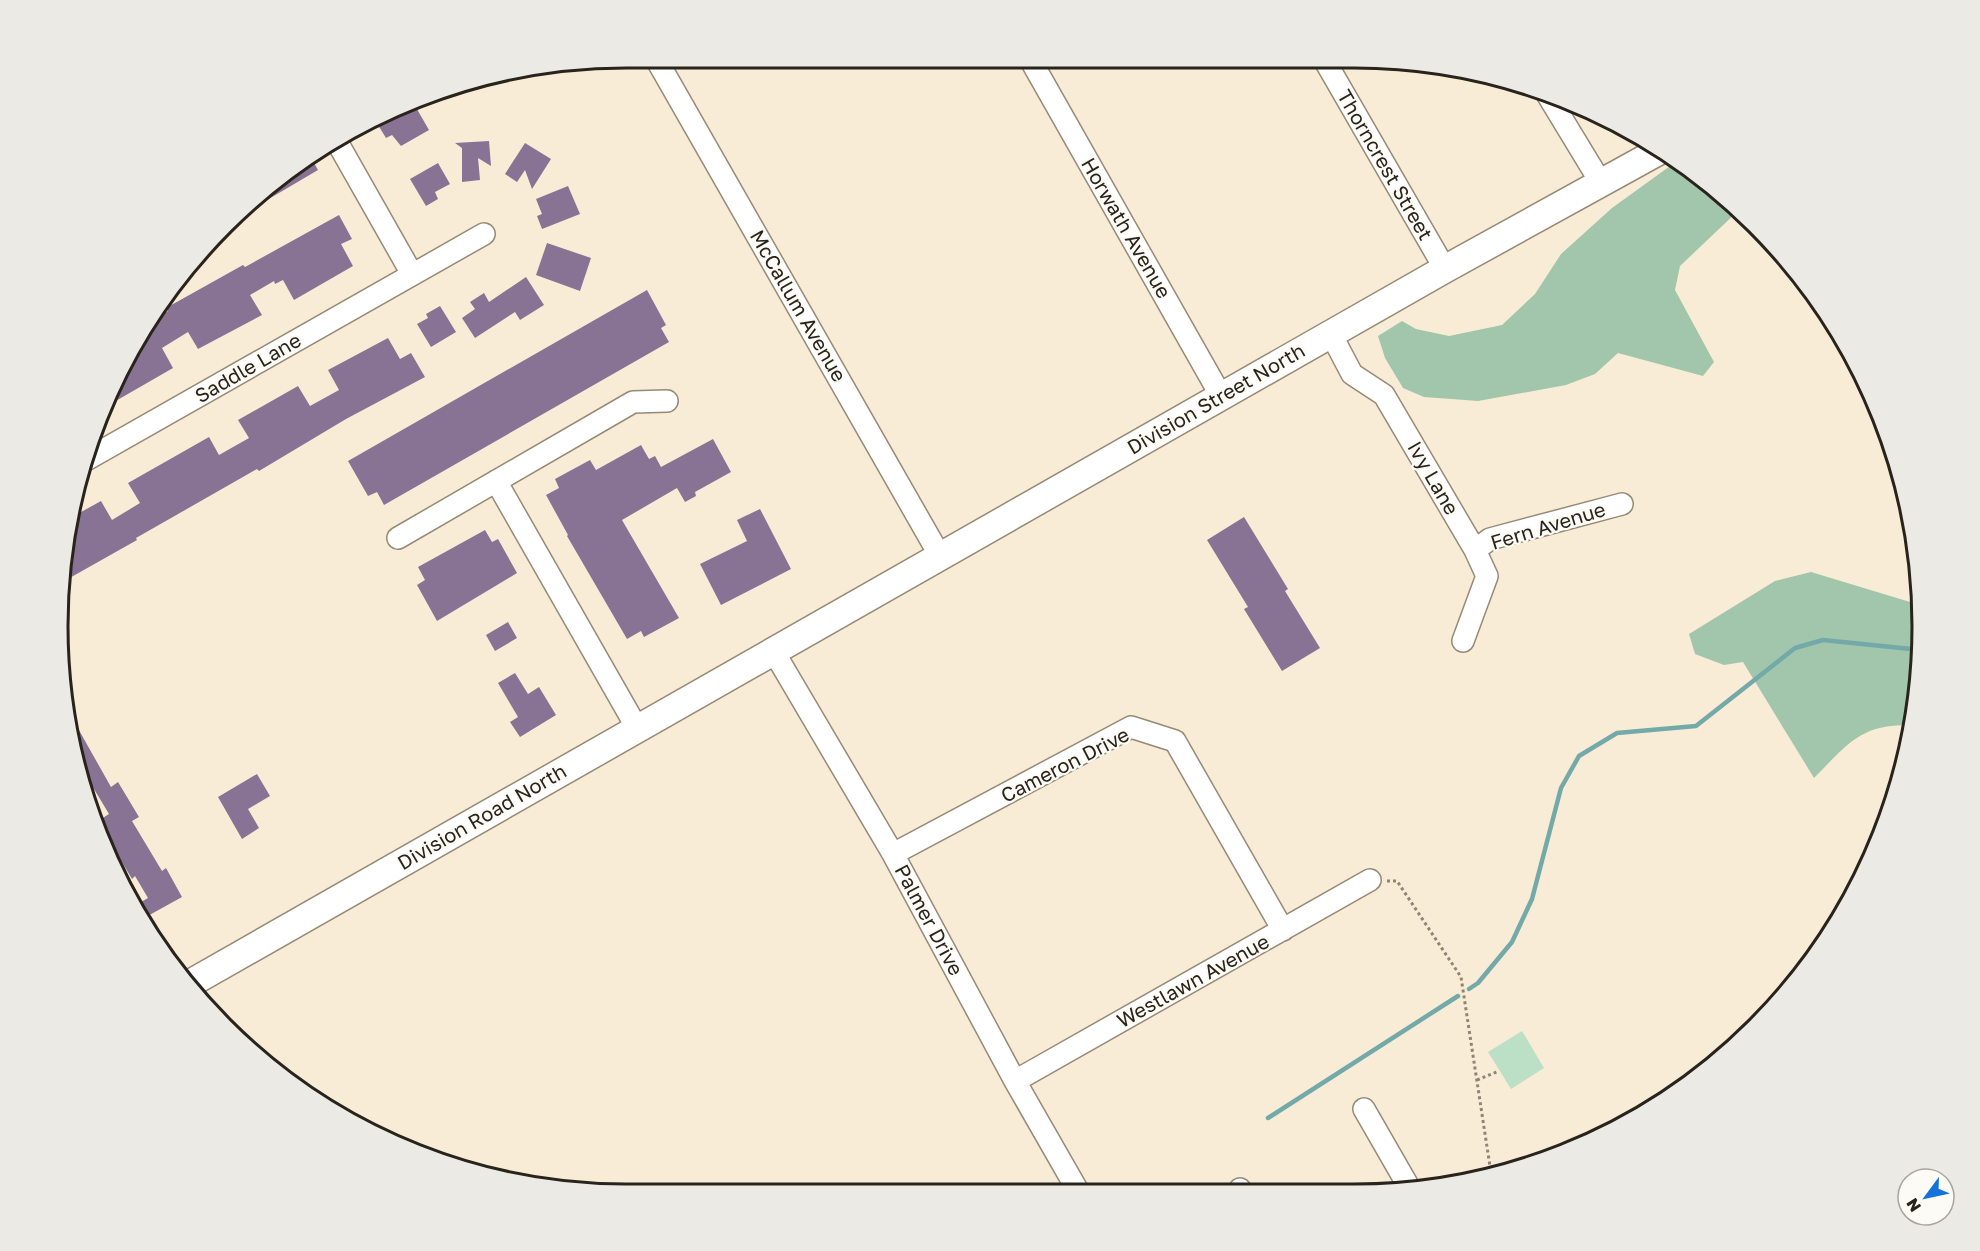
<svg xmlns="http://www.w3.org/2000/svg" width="1980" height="1251" font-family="'Golos Text',sans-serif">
	<rect width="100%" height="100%" fill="#f9ecd6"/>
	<!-- green -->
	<path fill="#bbe0c5" d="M1522,1031L1544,1068L1511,1089L1488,1052Z"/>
	<!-- forest -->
	<path fill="#a1c6ab" d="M1677,161L1701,175L1739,210L1680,266L1675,290L1714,362L1703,376L1618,353L1595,374L1566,385L1478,401L1424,397L1403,388L1385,358L1378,336L1402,321L1416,329L1449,336L1502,325L1535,294L1561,254L1612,208Z
		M1811,572L1920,605L1922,663L1911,725C1860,724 1848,744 1814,778L1743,662L1724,665L1695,654L1689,634L1775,581Z"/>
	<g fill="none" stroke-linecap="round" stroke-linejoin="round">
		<!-- stream -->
		<path stroke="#74a9a9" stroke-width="4.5" d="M1469,989L1478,983L1512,942L1532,899L1561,788L1579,756L1617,733L1696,726L1795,648L1823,640L1921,650
			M1268,1118L1458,996"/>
	</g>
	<!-- building -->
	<path fill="#887394" d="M414,104L429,130L401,146L392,135L386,138L378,125Z
		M489,141L491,166L478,158L480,180L462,182V148L455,143Z
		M525,143L551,159L532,189L525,170L517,182L505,174Z
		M309,154L318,170L267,200L264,196Z
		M438,163L450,184L435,192L438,199L426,206L410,179Z
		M568,186L580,214L542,229L537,216L542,214L536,199Z
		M339,215L352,239L341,244L353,266L294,300L283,280L275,284L274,281L250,295L262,315L198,349L188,332L162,348L173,368L107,406L153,320L168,311L166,308L243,265L245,267Z
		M547,243L591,258L580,291L536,275Z
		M526,277L544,305L520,320L515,312L475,338L462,318L475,309L470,302L484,293L489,302Z
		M647,290L666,325L661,328L669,342L384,505L377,492L368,496L348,461Z
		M440,306L456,332L431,347L417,324L428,318L426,314Z
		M388,338L400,359L411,353L425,377L346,419L259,471L257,469L136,538L137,540L59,584L72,517L101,501L112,520L140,503L128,483L209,437L219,455L249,438L238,420L298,386L310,406L339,390L328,370Z
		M713,439L731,472L695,492L696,496L685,502L677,488L622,520L679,618L644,637L641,631L627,639L567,536L568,535L546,495L559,488L555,479L590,460L596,470L641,445L649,459L655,456L661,467Z
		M760,509L791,569L721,605L700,564L747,541L737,520Z
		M1244,517L1288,589L1285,591L1320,648L1282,671L1244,609L1248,607L1207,540Z
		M485,530L492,542L498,539L517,573L437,621L417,585L425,580L418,567Z
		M508,622L517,638L495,651L486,635Z
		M515,673L528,694L539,687L556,715L520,737L510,722L518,717L498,683Z
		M71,716L111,787L118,782L139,817L132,821L162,871L166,868L182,897L144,918L136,905L148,898L135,876L132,879L122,862L118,864L98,821L109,814L91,784L83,788L76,773Z
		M257,774L270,796L248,809L259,828L242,839L218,797Z"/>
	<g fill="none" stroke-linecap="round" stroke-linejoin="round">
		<!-- minor casing -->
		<g stroke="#968a76" stroke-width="24">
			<path id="minor" d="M655,57L940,556
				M1030,59L1221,396
				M1325,61L1445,269
				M1547,94L1601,183
				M336,140L412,274
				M1331,334L1352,374L1384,395L1475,550L1487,576L1463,641
				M84,461L484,234
				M496,481L637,728
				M398,538L633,402L667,401
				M1475,550L1490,539L1622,504
				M774,652L893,854L1015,1081L1078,1191
				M893,854L1131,727L1175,741L1283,930
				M1015,1081L1370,880
				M1364,1109L1410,1189
				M1240,1189L1242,1192"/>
		</g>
		<!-- major casing -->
		<g stroke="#968a76" stroke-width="30">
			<path id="major" d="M191,983L1445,269L1659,151"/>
		</g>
		<!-- path -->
		<path stroke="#8d8576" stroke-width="3" stroke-dasharray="3 3" stroke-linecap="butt" d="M1387,881H1397L1461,977L1491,1173
			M1477,1080L1499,1071"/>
		<!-- minor -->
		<use href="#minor" stroke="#fff" stroke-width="21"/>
		<!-- major -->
		<use href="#major" stroke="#fff" stroke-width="27"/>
	</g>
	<g text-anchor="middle" stroke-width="4.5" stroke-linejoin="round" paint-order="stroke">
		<!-- street labels -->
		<g font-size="20" fill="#28241c" stroke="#fdfbf6">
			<text transform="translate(1385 165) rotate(60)" y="7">Thorncrest Street</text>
			<text transform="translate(1126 228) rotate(60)" y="7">Horwath Avenue</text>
			<text transform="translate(798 306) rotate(60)" y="7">McCallum Avenue</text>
			<text transform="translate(248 368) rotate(-30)" y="7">Saddle Lane</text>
			<text transform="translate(1216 399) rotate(-30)" y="7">Division Street North</text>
			<text transform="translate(1433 478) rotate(60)" y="7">Ivy Lane</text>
			<text transform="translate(1548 526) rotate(-17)" y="7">Fern Avenue</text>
			<text transform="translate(1065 765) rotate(-27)" y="7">Cameron Drive</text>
			<text transform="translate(482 817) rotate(-30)" y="7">Division Road North</text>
			<text transform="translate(929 920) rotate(62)" y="7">Palmer Drive</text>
			<text transform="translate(1193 981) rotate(-29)" y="7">Westlawn Avenue</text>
		</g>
	</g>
	<!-- crop -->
	<path d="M0 0H1980V1251H0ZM626 68H1354A558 558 0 0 1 1912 626V626A558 558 0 0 1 1354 1184H626A558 558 0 0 1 68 626V626A558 558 0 0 1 626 68Z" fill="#eceae5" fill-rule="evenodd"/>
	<path fill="none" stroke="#28241c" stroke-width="3" d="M626 68H1354A558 558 0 0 1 1912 626V626A558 558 0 0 1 1354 1184H626A558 558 0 0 1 68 626V626A558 558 0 0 1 626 68Z"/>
	<!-- north arrow -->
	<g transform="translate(1926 1197) rotate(237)"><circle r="28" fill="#fdfbf6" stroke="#a8a59f" stroke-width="1.5"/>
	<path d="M0-4.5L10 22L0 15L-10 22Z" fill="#1373db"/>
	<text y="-9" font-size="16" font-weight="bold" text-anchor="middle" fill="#28241c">N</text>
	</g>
</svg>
